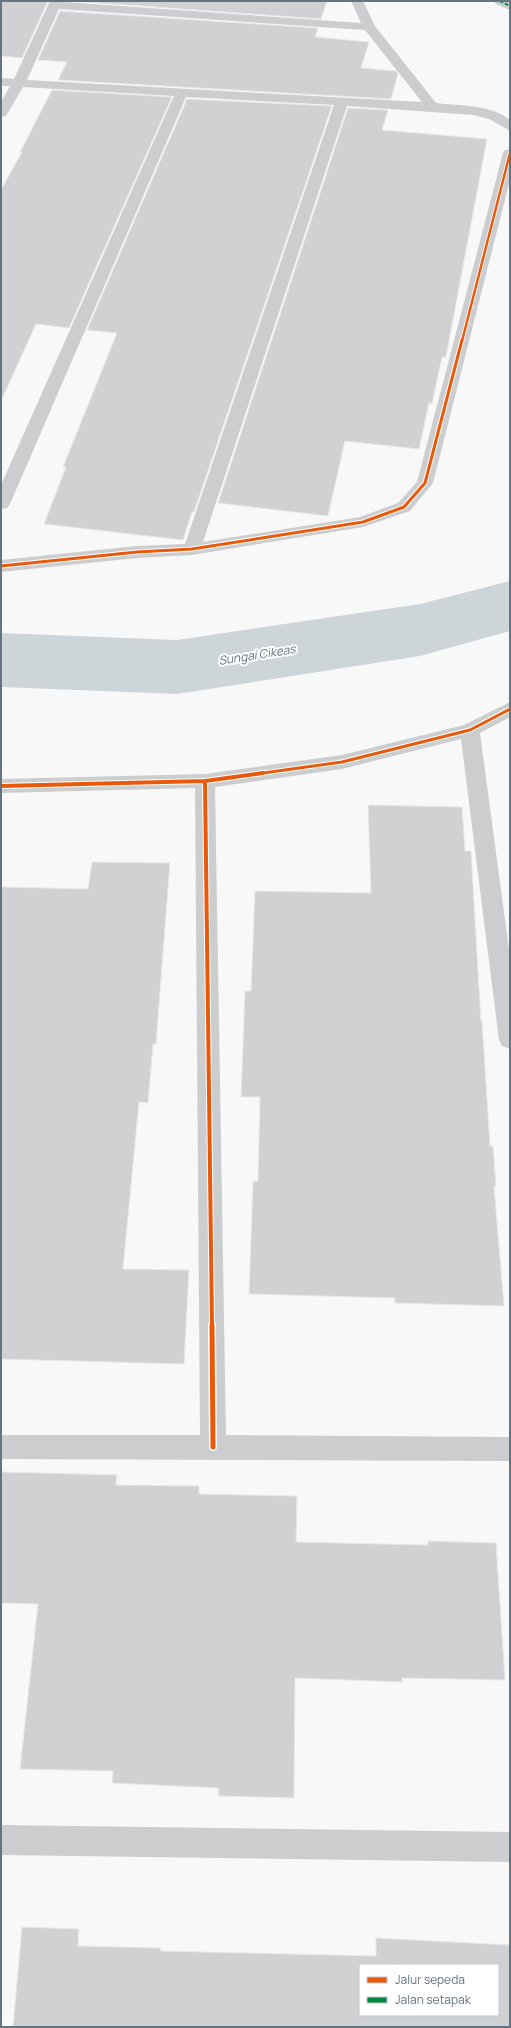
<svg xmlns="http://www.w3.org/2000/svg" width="511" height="2028" font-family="Manrope,sans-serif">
	<rect width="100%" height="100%" fill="#f8f8f8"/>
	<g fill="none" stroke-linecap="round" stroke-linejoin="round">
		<!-- river -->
		<path fill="#ced5d8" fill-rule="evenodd" d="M510,581V631L420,656L177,694L1,687V633L177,640L420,604Z"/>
	</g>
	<!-- building -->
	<path fill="#d0d1d2" stroke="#e8e8e8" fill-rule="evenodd" d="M1,1H48L22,58L1,56Z
		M71,1H327L321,19Z
		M60,11L318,28L315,37L369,42L361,68L396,71L398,74L391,99L58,80L67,62L38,60Z
		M52,90L172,97L69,328L36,324L1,401V190L22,152H20Z
		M187,99L332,106L194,512H192L183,540L44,524L66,467H63L117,333L87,330Z
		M348,108L388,110L382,130L487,139L446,357H442L432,404L429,403L419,449L345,441L328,516L218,503Z
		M368,805L462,807L465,851H471L481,1021H482L490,1146H493L496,1186H494L504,1306L395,1303V1298L249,1294L253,1181H258L260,1097H241L245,991H251L255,891L371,893Z
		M92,862L170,863L156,1044H153L148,1103L139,1102L123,1269L189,1270L184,1364L1,1359V887L88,889Z
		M1,1472L117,1475L116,1485L199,1486V1494L297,1496L296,1542L428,1545V1541L496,1543L505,1680L402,1678V1682L295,1678L294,1798L218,1796L219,1788L112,1783L113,1771L20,1769L38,1604L1,1603Z
		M22,1927L79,1929L78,1946L161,1948L160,1951L376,1956V1938L510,1945V2027H13ZM360,1965H498V2015H360Z"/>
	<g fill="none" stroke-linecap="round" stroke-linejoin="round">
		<!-- minor -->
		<path fill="#cbcdce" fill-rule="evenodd" d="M50,1L361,23L351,1H363L375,26L436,103C459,106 491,104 510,120V131L489,119L474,115L347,106L203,542L360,517L398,503L417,482L503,153L505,150L510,149V180L433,483L410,511L363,527L192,555L137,558L1,572V560L137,546L185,544L334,105L186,97L10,504L7,508L1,509V485L174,96L23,87L6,116L1,117V102L10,86H1V78L14,79ZM59,9L365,30L422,102L27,80Z
			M494,1H510V10L496,4Z
			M510,702V717L480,733L510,957V1049L502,1046L499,1040L461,739L342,769L215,787L226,1435L510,1437V1461L1,1459V1435H200L195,788L1,793V779L205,774L342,755L464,725Z
			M1,1825L510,1832V1862L1,1855Z"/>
		<!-- quiet -->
		<path stroke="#00873e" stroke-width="2" stroke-dasharray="3.5 2" stroke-linecap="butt" d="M500,1L510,6"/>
		<!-- cycleway-far3 casing -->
		<g stroke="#fff" stroke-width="4">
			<path id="cycleway-far3" d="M462,341L510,153"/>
		</g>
		<!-- cycleway-far2 casing -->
		<g stroke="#fff" stroke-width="5">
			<path id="cycleway-far2" d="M1,566L137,552L192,549L363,522L404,507L425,483L462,340
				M256,774L342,762L470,730L510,709"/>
		</g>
		<!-- cycleway-far1 casing -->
		<g stroke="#fff" stroke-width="6">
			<path id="cycleway-far1" d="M205,781L212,1326
				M1,786L205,781L263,773"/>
		</g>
		<!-- cycleway casing -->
		<g stroke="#fff" stroke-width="8">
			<path id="cycleway" d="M212,1325L213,1447"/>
		</g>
		<!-- cycleway-far3 -->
		<use href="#cycleway-far3" stroke="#e8590c" stroke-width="2.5"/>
		<!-- cycleway-far2 -->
		<use href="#cycleway-far2" stroke="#e8590c" stroke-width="3"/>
		<!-- cycleway-far1 -->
		<use href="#cycleway-far1" stroke="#e8590c" stroke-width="4"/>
		<!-- cycleway -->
		<use href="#cycleway" stroke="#e8590c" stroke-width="5"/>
	</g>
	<g text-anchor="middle" stroke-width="4" stroke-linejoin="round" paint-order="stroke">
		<!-- water labels -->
		<g font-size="12" font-style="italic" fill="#60737b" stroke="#fff">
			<text transform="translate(257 655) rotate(-9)" y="4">Sungai Cikeas</text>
		</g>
	</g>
	<!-- border -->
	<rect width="511" height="2028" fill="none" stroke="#667481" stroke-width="4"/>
	<!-- legend -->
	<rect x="359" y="1964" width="140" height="52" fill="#ffffff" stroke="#c2c7cd"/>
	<rect x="367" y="1977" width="20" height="6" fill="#e8590c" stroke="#c2c7cd"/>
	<text x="395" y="1984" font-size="12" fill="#667481">Jalur sepeda</text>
	<rect x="367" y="1997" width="20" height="6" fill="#00873e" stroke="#c2c7cd"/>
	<text x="395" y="2004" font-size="12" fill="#667481">Jalan setapak</text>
</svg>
